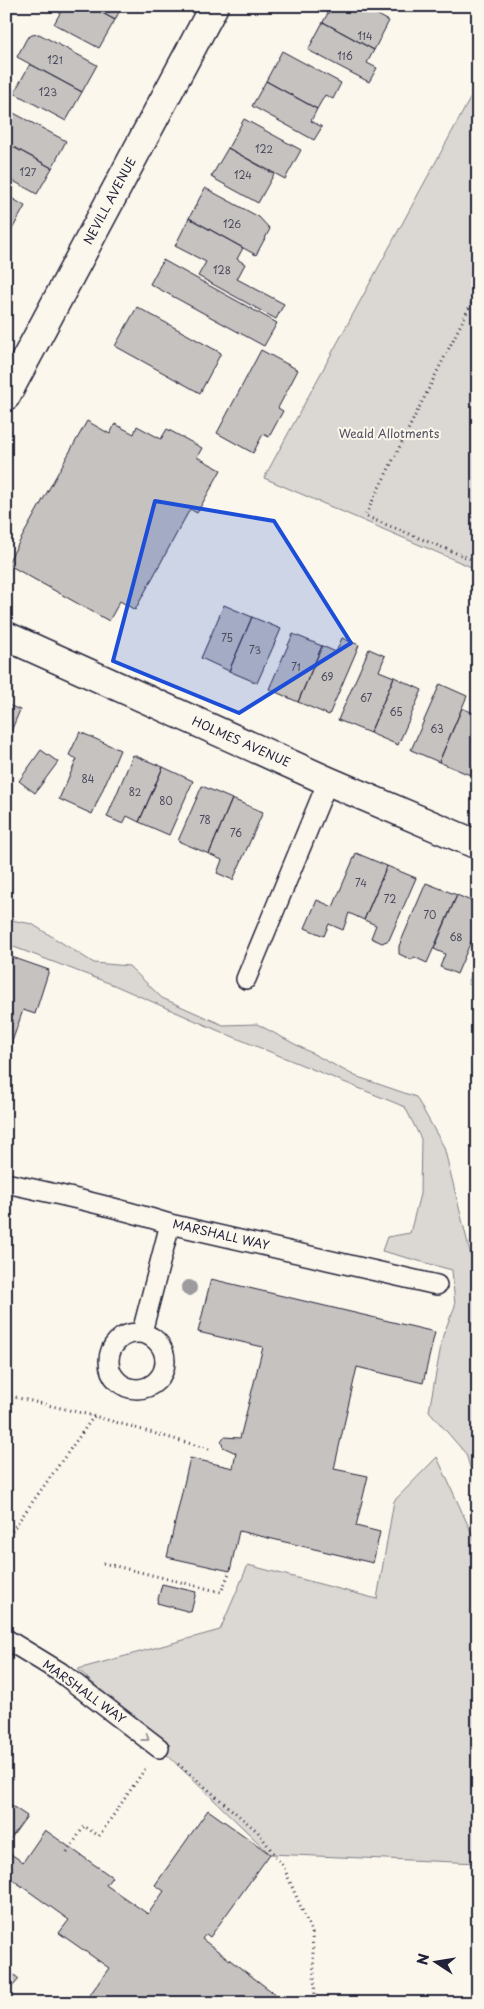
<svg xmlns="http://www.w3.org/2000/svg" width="484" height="2009" font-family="'Playpen Sans',sans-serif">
	<rect width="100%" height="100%" fill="#fbf7ec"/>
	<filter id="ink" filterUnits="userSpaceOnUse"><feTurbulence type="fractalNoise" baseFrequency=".02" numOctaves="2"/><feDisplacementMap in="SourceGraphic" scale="10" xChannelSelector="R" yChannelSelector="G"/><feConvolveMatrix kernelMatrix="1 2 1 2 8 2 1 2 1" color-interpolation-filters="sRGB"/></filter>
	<g filter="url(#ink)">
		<!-- green -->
		<path fill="#dbd8d3" stroke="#7e7d87" d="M478,84V570L264,478Z
			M6,919L32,924L94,963L129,966L162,998L223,1025L257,1024L355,1076L416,1097L444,1147L475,1272L478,1292V1494L466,1454L429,1411L443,1335L455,1306L452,1270L382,1251L387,1237L410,1233L420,1194L421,1139L405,1107L219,1031L114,985L6,944Z
			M437,1457L478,1547V1863L270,1854L78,1669L220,1630L248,1565L377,1599L394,1501Z"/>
		<!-- building -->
		<path fill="#c6c2c0" stroke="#22223b" d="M64,6H90L115,20L99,48L54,24Z
			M90,6H122L115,20Z
			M332,6H362L389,21L374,50L323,22Z
			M323,22L374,50L367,63L377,68L369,82L308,50Z
			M39,34L97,65L82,92L17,57L27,38L32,35Z
			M282,51L341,83L333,99L325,95L317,109L266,81Z
			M30,64L82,92L66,121L14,93Z
			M266,81L317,109L311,121L322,127L314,140L252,106Z
			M8,110L66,141L52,168L6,143V114Z
			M244,119L301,150L285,179L228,148Z
			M6,143L52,168L37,194L6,177Z
			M228,148L274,174L258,203L211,177Z
			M205,188L259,217L270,229L256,255L189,218Z
			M6,195L25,206L9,235L6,234Z
			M189,218L243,248L237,259L245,264L237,279L284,304L276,319L198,276L206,262L175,246Z
			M163,260L277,323L264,346L150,284Z
			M137,307L221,353L200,393L115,346Z
			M261,350L298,370L278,408L283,411L269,437L263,434L253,453L217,433Z
			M87,421L110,434L115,424L134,434L137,426L161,439L167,429L202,448L197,457L221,470L197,513L190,509L135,610L120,601L109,621L7,564Z
			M224,605L252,617L229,671L201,658Z
			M252,617L281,629L257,683L229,671Z
			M293,634L322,646L298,702L269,689Z
			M342,638L359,645L329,715L298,702L322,646L336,652Z
			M369,649L385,656L379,671L394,677L370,733L338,720Z
			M394,677L422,690L398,745L370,733Z
			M440,684L467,696L439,762L411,750Z
			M6,704L20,710L6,743Z
			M462,708L478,715V756L470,775L439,762Z
			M80,732L120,750L92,814L59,799L77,759L69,755Z
			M41,750L58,762L35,793L19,781Z
			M133,755L163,767L139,822L127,816L123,824L107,817Z
			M163,767L193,781L169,835L139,822Z
			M202,786L232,799L209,854L178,841Z
			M232,799L263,812L233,880L217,873L222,860L209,854Z
			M356,853L387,866L364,920L349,913L343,930L329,924L324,936L305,928L317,900L333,907Z
			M387,866L416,878L389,940L382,943L371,938L376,925L364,920Z
			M426,883L457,895L427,963L414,957L412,960L399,954V946Z
			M457,895L478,904V925L457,974L440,967L445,954L434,949Z
			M6,955L49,970L35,1014L23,1010L6,1059Z
			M478,960V988L468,984Z
			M211,1279L435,1332L423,1383L357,1367L334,1469L368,1476L356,1526L380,1532L373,1563L239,1531L230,1571L167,1557L190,1458L233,1468L236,1453L223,1447L221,1441L224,1437L240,1438L263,1347L198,1332Z
			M162,1584L196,1592L191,1612L157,1603Z
			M6,1802L27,1816L6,1845Z
			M208,1810L270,1854L210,1937L206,1934L202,1939L287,2003H84L109,1968L59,1933L69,1920L6,1875V1851L23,1862L45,1830L112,1877L106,1885L148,1914L164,1891L155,1885Z
			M6,1968L19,1979L6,1994Z"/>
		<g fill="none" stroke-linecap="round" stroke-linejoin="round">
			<!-- lane casing -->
			<g stroke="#22223b" stroke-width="22">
				<path id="lane" d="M246,979L328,781
					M6,1183C61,1195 116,1207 170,1224L437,1285
					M142,1332L170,1224
					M109 1361a28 28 0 1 1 56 0a28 28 0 1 1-56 0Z
					M6,1639L60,1672L159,1748"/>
			</g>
			<!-- street casing -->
			<g stroke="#22223b" stroke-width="31">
				<path id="street" d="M6,396L214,6
					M6,636L328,781L478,845"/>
			</g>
			<!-- path -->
			<path stroke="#22223b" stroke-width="3" stroke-dasharray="1 4" stroke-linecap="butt" d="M478,290L365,516L478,562
				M6,1395L94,1416
				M6,1539L94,1416L209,1449
				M103,1563L221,1592L230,1571
				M178,1764L258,1832L284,1868L312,1933L315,1997L314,2003
				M67,1853L84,1826L99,1836L145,1769"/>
			<!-- lane -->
			<use href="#lane" stroke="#fbf7ec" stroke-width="19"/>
			<!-- street -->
			<use href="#street" stroke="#fbf7ec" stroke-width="28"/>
		</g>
		<!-- trees -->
		<circle fill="#9d9ba0" cx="189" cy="1288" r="8"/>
		<!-- one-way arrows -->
		<defs><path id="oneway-chevron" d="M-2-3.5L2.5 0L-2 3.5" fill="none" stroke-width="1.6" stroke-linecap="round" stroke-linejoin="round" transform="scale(1.25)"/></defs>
		<use stroke="#99979c" href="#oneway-chevron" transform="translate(146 1738) rotate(37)"/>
	</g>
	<!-- marked area -->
	<path fill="#1d4ed8" fill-opacity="0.2" stroke="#1d4ed8" stroke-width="4" stroke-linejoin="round" d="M155,501L274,521L351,643L239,713L113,661Z"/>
	<g text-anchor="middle" stroke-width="4" stroke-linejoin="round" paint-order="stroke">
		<!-- number labels -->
		<g font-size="10" fill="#4b4a5c">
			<text x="365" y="40">114</text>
			<text x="345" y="60">116</text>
			<text x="55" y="64">121</text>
			<text x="48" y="96">123</text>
			<text x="264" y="153">122</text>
			<text x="28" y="176">127</text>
			<text x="243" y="179">124</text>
			<text x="232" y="228">126</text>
			<text x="222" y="274">128</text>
			<text x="227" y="642">75</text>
			<text x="255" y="654">73</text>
			<text x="296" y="671">71</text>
			<text x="327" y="681">69</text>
			<text x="366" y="702">67</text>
			<text x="396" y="716">65</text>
			<text x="437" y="733">63</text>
			<text x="88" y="783">84</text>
			<text x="135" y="796">82</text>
			<text x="166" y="805">80</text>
			<text x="205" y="824">78</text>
			<text x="236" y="837">76</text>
			<text x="361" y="887">74</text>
			<text x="390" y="903">72</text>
			<text x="430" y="919">70</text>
			<text x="456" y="941">68</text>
		</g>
		<!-- street labels -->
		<g font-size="12" fill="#22223b" stroke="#fbf7ec">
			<text transform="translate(110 201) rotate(-62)" y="4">NEVILL AVENUE</text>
			<text transform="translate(241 742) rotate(24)" y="4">HOLMES AVENUE</text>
			<text transform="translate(221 1235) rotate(13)" y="4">MARSHALL WAY</text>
			<text transform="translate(84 1692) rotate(36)" y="4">MARSHALL WAY</text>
		</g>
		<!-- park labels -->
		<g font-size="12" fill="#505061" stroke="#fbf7ec">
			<text x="389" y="438">Weald Allotments</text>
		</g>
	</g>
	<!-- margin -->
	<rect width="484" height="2009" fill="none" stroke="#fbf7ec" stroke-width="25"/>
	<rect x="12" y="12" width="459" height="1984" fill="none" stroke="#22223b" stroke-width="2" filter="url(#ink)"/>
	<!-- north arrow -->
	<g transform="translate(436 1962) rotate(282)" stroke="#fbf7ec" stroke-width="4" paint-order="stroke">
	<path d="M0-4L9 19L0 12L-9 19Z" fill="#22223b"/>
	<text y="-8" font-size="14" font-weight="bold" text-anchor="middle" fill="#22223b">N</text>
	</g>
</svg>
